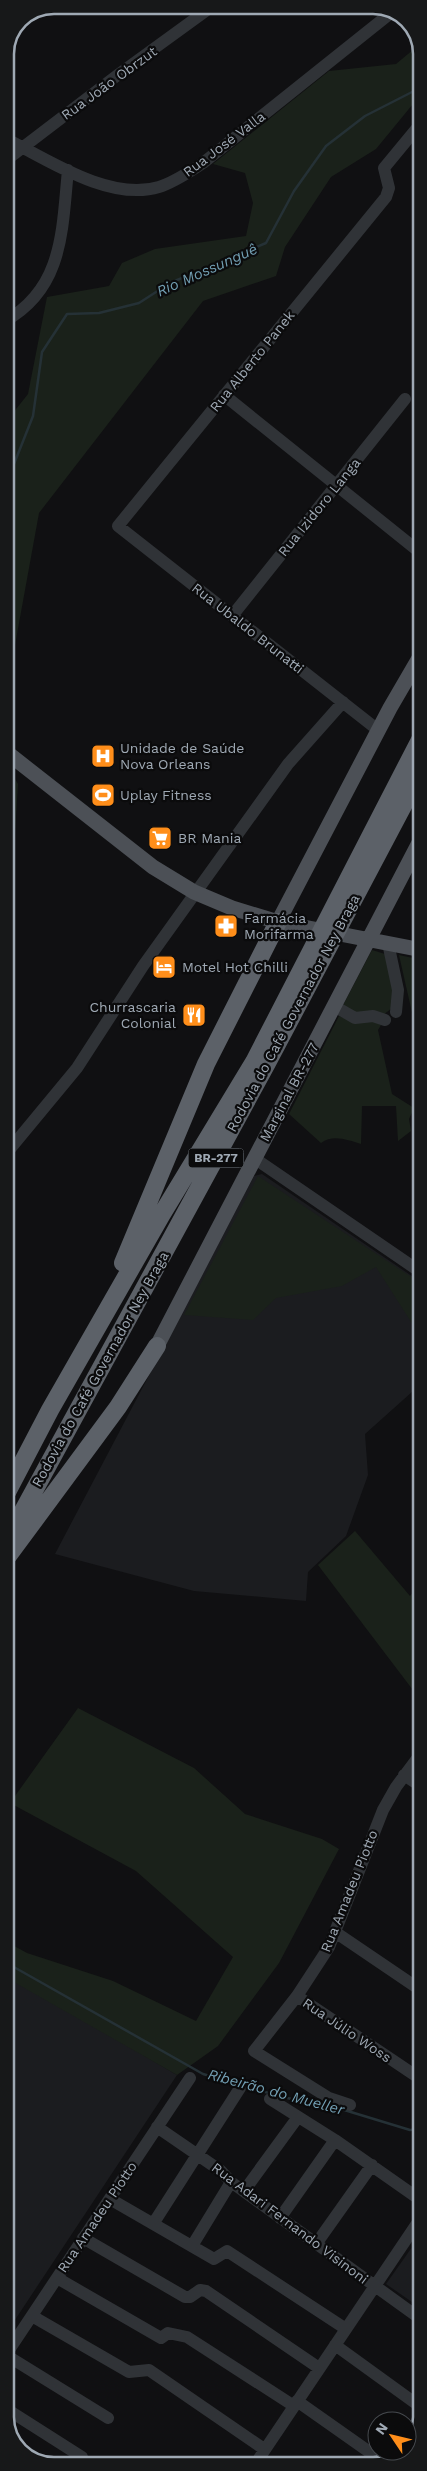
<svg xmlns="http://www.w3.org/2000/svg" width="427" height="2471" font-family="'Work Sans',sans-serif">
	<rect width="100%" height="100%" fill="#101012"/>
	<!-- built -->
	<path fill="#1b1c1f" d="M262,1174L422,1283V1383L365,1434L368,1475L346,1536L308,1572L306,1601L194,1591L55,1554L254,1176Z
		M5,1974L177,2075L5,2335Z
		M422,2233V2309L386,2284Z"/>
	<!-- green -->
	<path fill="#1a211a" d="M420,44L422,93L376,149L331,177L285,247L276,276L203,301L39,513L11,667L5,675V423L28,394L47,297L109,286L122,263L155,249L246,236L253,203L245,173L213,164L329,71L396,64Z
		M5,771L12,774L18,784L14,852L5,866Z
		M372,950L385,954L393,992L392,1008L383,1015H359L342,1007Z
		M399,955L422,960V1057Z
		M339,1016L357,1023L372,1020L381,1025L378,1030L392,1094L414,1108L409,1119L411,1131L398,1141L396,1106H362L361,1144C348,1140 333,1134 321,1143L289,1114Z
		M258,1176L422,1284V1339L376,1267L342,1286L276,1298L253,1320L184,1315Z
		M355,1531L410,1596L422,1581V1702L318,1565Z
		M78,1708L194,1768L245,1814L322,1839L339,1849L279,1963L218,2046L177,2075L5,1977V1941L27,1953L113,1981L196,2021L233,1957L136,1871L10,1803Z"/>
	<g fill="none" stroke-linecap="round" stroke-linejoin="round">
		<!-- stream -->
		<path stroke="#253136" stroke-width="2.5" d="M5,475L14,464L33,416L42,352L67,314L99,313L139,303L170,283L266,243L294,191L326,146L365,116L414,91L422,82
			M5,1962L203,2074L238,2084
			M243,2086L295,2100L318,2102L410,2130L422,2129"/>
		<!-- minor -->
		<path stroke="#303337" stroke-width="12" d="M5,138C48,160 110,202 159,187C175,182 189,172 203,163L392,12
			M5,161L119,74L214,5
			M5,321C64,288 62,229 68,170
			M5,395L8,399
			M224,395L422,554
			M232,616L405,399
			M378,730L118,526L386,197L389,188L384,168L422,122
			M388,943L398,990L396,1012
			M334,1006L355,1018L373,1016L385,1020
			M5,1155L77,1068L143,966L288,764L343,702
			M254,1158L422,1273
			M404,1775L422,1787
			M335,1932L422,1991
			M297,1996L422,2080
			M270,2099L335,2140L422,2201
			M350,2105L329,2098L254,2051L297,1996L329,1947L383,1810L396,1787L422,1752
			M157,2127L221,2171L231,2182L422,2320
			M244,2191L298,2117
			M110,2199L214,2259L227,2251L346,2329
			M280,2218L335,2140
			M153,2224L240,2088
			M83,2238L185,2297H190L200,2290L206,2291L319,2368
			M316,2244L372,2165
			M192,2246L231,2182
			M57,2278L161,2338L168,2333L187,2337L294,2406
			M32,2316L129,2372L149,2370L264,2449
			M335,2345L422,2408
			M6,2355L108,2418
			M5,2356L190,2078
			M297,2401L385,2463
			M5,2408L82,2457
			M254,2466L422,2216"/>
		<!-- major -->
		<path stroke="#4c5056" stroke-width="15" d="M5,751L153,867L194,892L232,908L278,922L422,950
			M278,922L390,708L422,653
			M157,1346L422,837"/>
		<!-- highway -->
		<path stroke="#5c6168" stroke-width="18" d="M123,1263L206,1064L278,922
			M5,1496L50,1410L162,1214L254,1062L422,736
			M5,1544L266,1065L422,770
			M5,1560L118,1407L157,1346"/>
	</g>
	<!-- icons -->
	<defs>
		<g id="hospital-square" transform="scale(1.25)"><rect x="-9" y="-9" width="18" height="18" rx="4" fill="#ff8e1a" stroke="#0b0b0c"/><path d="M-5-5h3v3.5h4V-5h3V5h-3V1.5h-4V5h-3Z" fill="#fff"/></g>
		<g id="stadium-square" transform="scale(1.25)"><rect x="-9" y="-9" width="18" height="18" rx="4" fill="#ff8e1a" stroke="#0b0b0c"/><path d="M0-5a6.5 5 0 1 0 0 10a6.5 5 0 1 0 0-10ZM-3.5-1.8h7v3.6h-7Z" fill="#fff"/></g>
		<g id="supermarket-square" transform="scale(1.25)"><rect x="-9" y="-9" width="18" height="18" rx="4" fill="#ff8e1a" stroke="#0b0b0c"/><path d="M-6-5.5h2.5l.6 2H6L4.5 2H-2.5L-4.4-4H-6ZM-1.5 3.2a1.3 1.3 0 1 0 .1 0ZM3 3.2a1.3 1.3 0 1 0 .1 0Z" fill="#fff"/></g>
		<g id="pharmacy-square" transform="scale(1.25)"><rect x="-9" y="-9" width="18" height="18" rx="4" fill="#ff8e1a" stroke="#0b0b0c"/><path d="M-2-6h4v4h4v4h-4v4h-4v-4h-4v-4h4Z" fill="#fff"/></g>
		<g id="hotel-square" transform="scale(1.25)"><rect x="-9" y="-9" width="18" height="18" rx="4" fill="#ff8e1a" stroke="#0b0b0c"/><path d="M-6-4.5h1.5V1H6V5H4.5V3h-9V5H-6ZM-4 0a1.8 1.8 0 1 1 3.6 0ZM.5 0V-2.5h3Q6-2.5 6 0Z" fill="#fff"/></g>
		<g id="restaurant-square" transform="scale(1.25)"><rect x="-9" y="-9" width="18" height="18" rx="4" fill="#ff8e1a" stroke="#0b0b0c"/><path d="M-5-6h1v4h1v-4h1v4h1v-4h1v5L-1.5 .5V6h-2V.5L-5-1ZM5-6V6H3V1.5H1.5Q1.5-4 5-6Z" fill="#fff"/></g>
	</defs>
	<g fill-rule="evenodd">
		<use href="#hospital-square" x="103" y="756"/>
		<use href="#stadium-square" x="103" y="795"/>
		<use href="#supermarket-square" x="160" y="838"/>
		<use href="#pharmacy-square" x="226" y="926"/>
		<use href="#hotel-square" x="164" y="967"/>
		<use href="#restaurant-square" x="194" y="1015"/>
	</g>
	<g text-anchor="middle" stroke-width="4.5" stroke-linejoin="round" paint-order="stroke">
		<!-- shield labels -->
		<rect fill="#0b0b0c" stroke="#737a82" stroke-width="1" x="188.5" y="1148.5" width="55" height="19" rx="4"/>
		<g font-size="12" font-weight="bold" fill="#9fa9b4">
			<text x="216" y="1162">BR-277</text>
		</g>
		<!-- street labels -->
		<g font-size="14" fill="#9fa9b4" stroke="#0b0b0c">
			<text transform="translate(109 83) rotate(-36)" y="5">Rua João Obrzut</text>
			<text transform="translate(224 144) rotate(-37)" y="5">Rua José Valla</text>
			<text transform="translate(252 361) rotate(-51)" y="5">Rua Alberto Panek</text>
			<text transform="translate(319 507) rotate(-51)" y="5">Rua Izidoro Langa</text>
			<text transform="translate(248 628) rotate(38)" y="5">Rua Ubaldo Brunatti</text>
			<text transform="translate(293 1013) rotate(-62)" y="5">Rodovia do Café Governador Ney Braga</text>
			<text transform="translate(289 1092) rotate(-62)" y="5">Marginal BR-277</text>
			<text transform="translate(100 1369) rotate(-61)" y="5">Rodovia do Café Governador Ney Braga</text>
			<text transform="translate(349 1891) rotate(-68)" y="5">Rua Amadeu Piotto</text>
			<text transform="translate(347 2030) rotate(34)" y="5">Rua Júlio Woss</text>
			<text transform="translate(97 2217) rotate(-56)" y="5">Rua Amadeu Piotto</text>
			<text transform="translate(290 2223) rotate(37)" y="5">Rua Adari Fernando Visinoni</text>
		</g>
		<!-- poi labels -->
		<g font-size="14" fill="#9fa9b4" stroke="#0b0b0c" text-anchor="start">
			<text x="120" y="753">Unidade de Saúde<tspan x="120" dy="16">Nova Orleans</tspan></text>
			<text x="120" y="800">Uplay Fitness</text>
			<text x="178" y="843">BR Mania</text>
			<text x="244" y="923">Farmácia<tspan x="244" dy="16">Morifarma</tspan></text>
			<text x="182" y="972">Motel Hot Chilli</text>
			<text x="176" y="1012" text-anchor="end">Churrascaria<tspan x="176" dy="16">Colonial</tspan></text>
		</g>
		<!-- water labels -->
		<g font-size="15" font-style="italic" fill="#729fb3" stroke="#0b0b0c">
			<text transform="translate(207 270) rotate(-24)" y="5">Rio Mossunguê</text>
			<text transform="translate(276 2092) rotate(15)" y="5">Ribeirão do Mueller</text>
		</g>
	</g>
	<!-- crop -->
	<path d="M0 0H427V2471H0ZM54 14H373A40 40 0 0 1 413 54V2417A40 40 0 0 1 373 2457H54A40 40 0 0 1 14 2417V54A40 40 0 0 1 54 14Z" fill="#171819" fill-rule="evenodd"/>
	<path fill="none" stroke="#9fa9b4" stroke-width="2.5" d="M54 14H373A40 40 0 0 1 413 54V2417A40 40 0 0 1 373 2457H54A40 40 0 0 1 14 2417V54A40 40 0 0 1 54 14Z"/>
	<!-- north arrow -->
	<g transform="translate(392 2436) rotate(305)"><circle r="24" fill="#0b0b0c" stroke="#464a4f"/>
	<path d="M0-4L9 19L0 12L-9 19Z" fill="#ff8e1a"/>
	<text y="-8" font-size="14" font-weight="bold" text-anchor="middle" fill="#9fa9b4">N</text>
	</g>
</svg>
